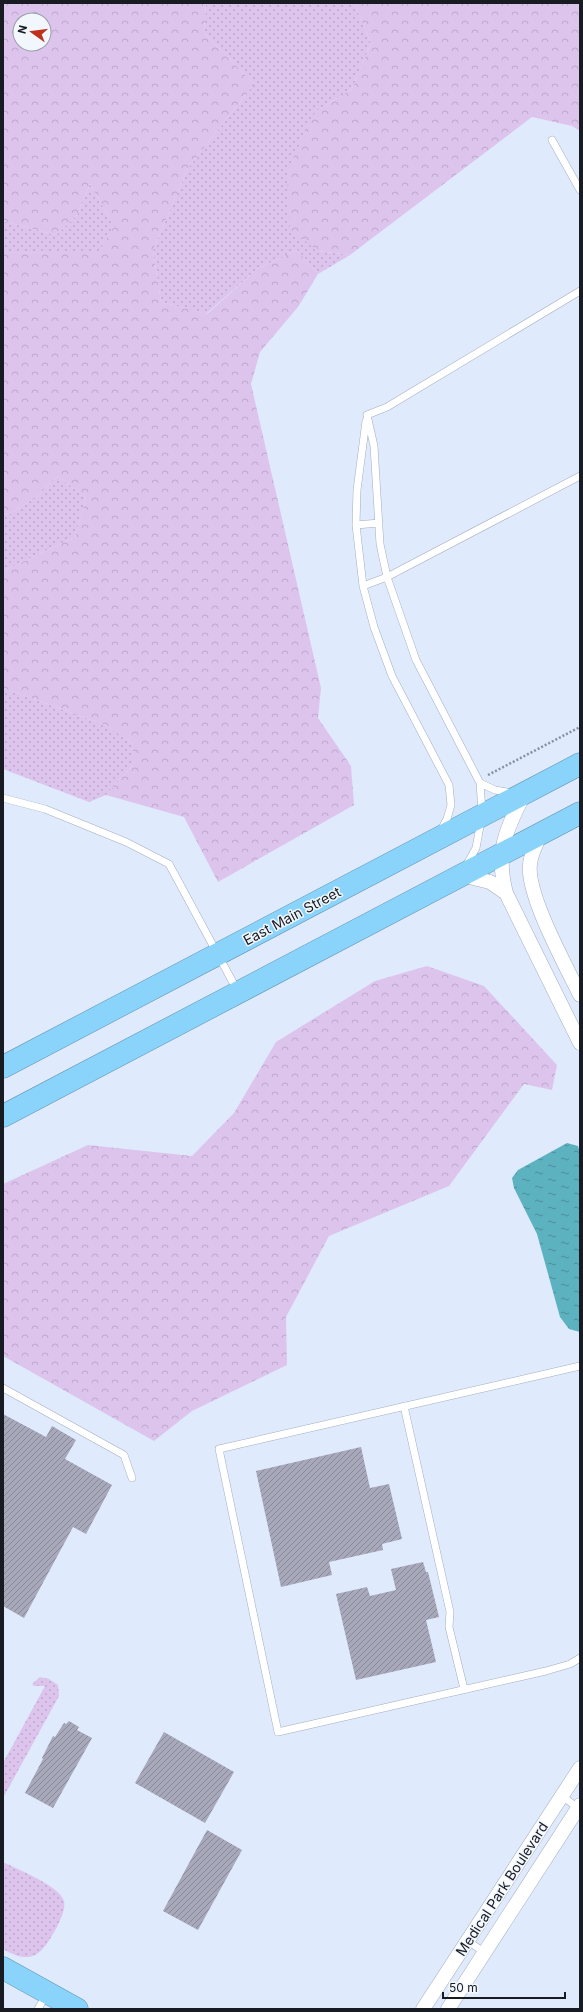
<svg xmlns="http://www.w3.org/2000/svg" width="583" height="2012" font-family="Inter,sans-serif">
	<defs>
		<pattern id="grass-dots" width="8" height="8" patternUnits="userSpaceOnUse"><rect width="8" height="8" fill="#ddc4ed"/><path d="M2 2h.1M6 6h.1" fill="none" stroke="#bda8cb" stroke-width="1.8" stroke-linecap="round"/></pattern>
		<pattern id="forest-crowns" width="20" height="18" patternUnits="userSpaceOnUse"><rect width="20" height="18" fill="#ddc4ed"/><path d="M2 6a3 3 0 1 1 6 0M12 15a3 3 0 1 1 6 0" fill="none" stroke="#bda8cb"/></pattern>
		<pattern id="water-ripples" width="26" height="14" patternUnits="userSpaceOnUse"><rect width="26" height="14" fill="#5cb2be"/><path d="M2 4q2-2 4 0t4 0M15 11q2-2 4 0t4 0" fill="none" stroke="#4b909a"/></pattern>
		<pattern id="building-hatch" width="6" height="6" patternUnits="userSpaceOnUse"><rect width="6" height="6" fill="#a8a8bb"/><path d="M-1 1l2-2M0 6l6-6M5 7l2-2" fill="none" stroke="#888898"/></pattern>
	</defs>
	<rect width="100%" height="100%" fill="#dfeafc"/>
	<!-- grass -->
	<path fill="url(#grass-dots)" d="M206,3H354L371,43L352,89L315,112L318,251L350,255L318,274L297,250L257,269L206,314L161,302L153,250L188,168L254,84L204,33Z
		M90,184L114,226L98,254L3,252V221L56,235L77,215Z
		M58,476L86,498L75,537L3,571V513L8,515L36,497Z
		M3,688L108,726L133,744V765L106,795L89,802L3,769Z
		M40,1677L49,1679L58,1685L59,1696L3,1798V1763L45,1686H34L32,1684Z
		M3,1862C17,1869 60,1886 64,1901C66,1909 60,1920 57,1927C42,1953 34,1967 3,1949Z"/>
	<!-- forest -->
	<path fill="url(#forest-crowns)" fill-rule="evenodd" d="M3,3H206L204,33L254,84L188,168L153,250L161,302L207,314L257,269L297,250L318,274L298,307L260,352L251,384L321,688L318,718L351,766L354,805L218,882L184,817L106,795L133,765V744L108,726L3,688V571L75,537L86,498L58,476L36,497L8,515L3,513V252L98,253L114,226L90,184L77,215L56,235L3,221ZM20,20H44V44H20Z
		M354,3H580V131L572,126L532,117L350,255L318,251L290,229L287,171L315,112L352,89L371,43Z
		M427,966L484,986L557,1065L552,1090L524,1084L449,1186L329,1236L286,1317L287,1365L192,1411L154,1441L3,1356V1184L88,1145L192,1156L234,1113L276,1042L375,981Z"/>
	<!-- water -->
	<path fill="url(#water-ripples)" d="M567,1143L578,1146L580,1152V1332L569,1329L560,1317L537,1234L514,1188L512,1178L518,1170Z"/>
	<!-- building -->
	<path fill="url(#building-hatch)" d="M3,1414L46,1437L52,1426L76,1440L65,1459L112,1485L86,1534L73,1527L24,1618L3,1606Z
		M361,1447L370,1488L389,1484L402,1539L382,1544L383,1550L329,1562L332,1575L281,1587L256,1471Z
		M423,1562L426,1572H428L439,1617L426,1620L436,1662L356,1680L336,1594L367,1587L370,1596L396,1590L391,1569Z
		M69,1721L79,1727L77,1730L92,1738L53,1808L25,1793L43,1759L42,1758L53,1736L55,1737L64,1723L66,1724Z
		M164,1732L234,1772L205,1823L135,1783Z
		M207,1830L242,1850L198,1930L163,1911Z"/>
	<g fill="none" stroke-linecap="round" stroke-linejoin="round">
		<!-- lane casing -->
		<g stroke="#a4aebf" stroke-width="8">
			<path id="lane" d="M552,140L580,190
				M367,415L374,446L380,544L387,577L416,660L480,783L482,811
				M367,415L387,407L580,291
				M366,421L357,490L356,525L363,586L374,627L392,676L449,785L451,805L447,819L441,830
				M356,525L379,523
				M363,586L387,577L580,476
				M480,783L495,790L512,793
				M3,798L45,809L126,842L169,864L237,990
				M466,866L476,848L481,821
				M580,1366L219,1449L278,1732L546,1671L570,1664L580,1658
				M3,1388L124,1455L132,1478
				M404,1406L450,1612L449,1627L464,1689
				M562,1796L578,1808
				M468,1941L485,1953
				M38,2009L46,1995"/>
		</g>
		<!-- street casing -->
		<g stroke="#a4aebf" stroke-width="15">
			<path id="street" d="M524,794C506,830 495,852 506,893L580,1043
				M541,833C537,843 531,853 530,864C526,894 566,966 580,995
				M461,875L490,882L506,893
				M423,2009L580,1768
				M448,2009L580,1805"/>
		</g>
		<!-- highway casing -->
		<g stroke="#6293af" stroke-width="23">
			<path id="highway" d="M3,1067L580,764
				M3,1116L580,813
				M3,1968L77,2009"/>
		</g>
		<!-- path -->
		<path stroke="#88909d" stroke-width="2.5" stroke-dasharray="2 2" stroke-linecap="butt" d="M488,775L580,727"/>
		<!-- lane -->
		<use href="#lane" stroke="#fff" stroke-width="7"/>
		<!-- street -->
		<use href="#street" stroke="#fff" stroke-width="14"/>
		<!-- highway -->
		<use href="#highway" stroke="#8ad3fb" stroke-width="22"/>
	</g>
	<g text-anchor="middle" stroke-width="3" stroke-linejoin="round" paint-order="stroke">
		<!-- street labels -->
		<g font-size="14" fill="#181c22" stroke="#f2f7fe">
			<text transform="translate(292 916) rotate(-28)" y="5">East Main Street</text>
			<text transform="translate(502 1889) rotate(-57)" y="5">Medical Park Boulevard</text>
		</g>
	</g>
	<!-- border -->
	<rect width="583" height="2012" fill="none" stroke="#181c22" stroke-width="8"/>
	<!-- north arrow -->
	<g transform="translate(32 32) rotate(284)"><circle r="19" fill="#f2f7fe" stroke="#9b9fa6"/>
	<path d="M0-3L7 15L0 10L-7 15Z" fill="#be321c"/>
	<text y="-6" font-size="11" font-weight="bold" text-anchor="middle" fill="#181c22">N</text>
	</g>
	<!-- scale -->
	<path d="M443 1992v6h122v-6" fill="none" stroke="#181c22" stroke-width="2"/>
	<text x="449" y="1992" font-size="12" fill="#181c22" stroke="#f2f7fe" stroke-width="3" paint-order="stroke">50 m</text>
</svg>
